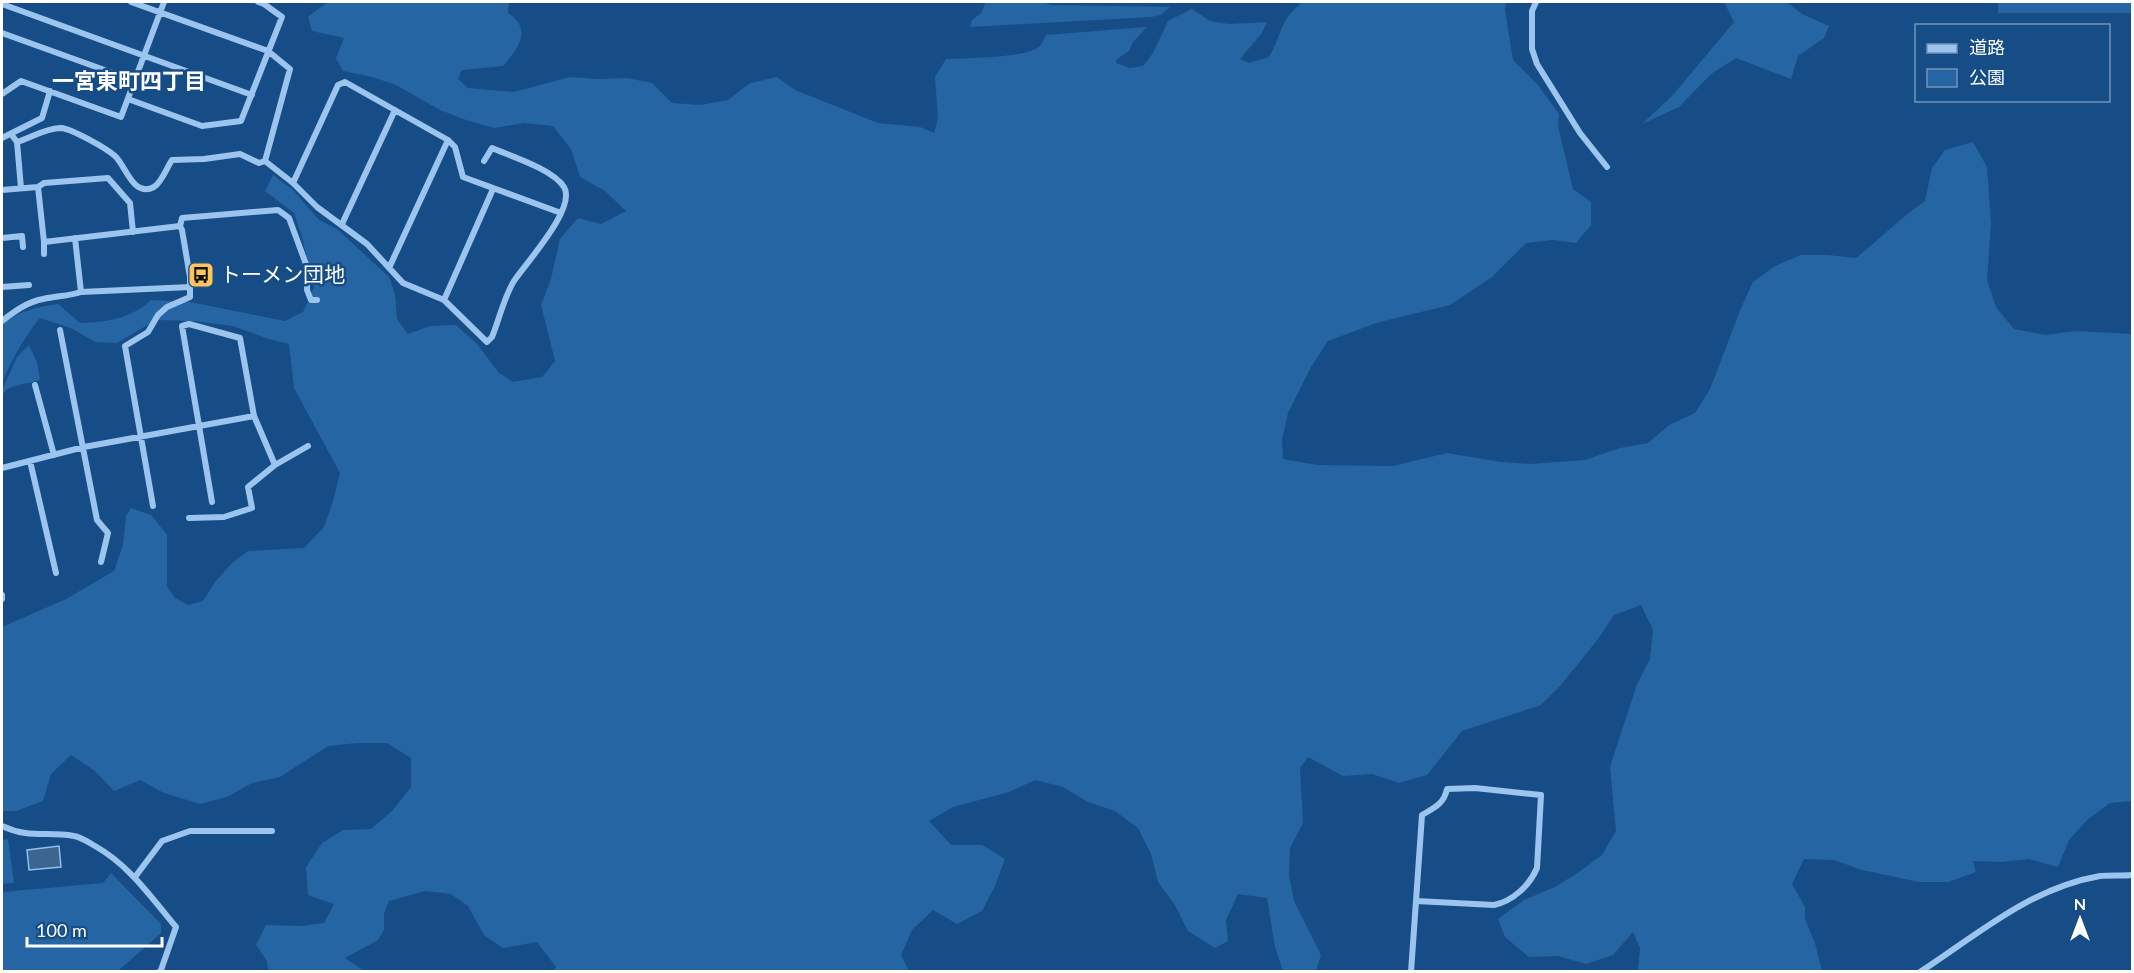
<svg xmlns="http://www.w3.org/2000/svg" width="2134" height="973" font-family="Lato,'Noto Sans JP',sans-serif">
	<rect width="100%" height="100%" fill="#164d86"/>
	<!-- green -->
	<path fill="#2565a4" d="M328,2H509L508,13C533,29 518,49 503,66L462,70L458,79L468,88L514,92L570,77L598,79L627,78L652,83L672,103L700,105L728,100L750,83L777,77L795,90L878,123L920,127L934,133L938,119L935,77L946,59C967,58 1024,58 1039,47C1042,44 1044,39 1046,35L1147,27L1133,42L1129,51L1117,59L1116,63L1130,68L1143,66L1153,53L1168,21L1192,9L1210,21L1229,24L1267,22L1262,33L1240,59L1249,63L1269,57C1282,35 1280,18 1303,2H1506L1505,10L1513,60L1538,85L1559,114L1558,126L1573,189L1591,202V225L1576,243L1553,240L1526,243L1492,277L1450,305L1376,323L1328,341L1311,367L1288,413L1282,440L1283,459L1317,465L1393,466L1447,453L1501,462L1530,464L1585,460L1620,448L1648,443L1669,425L1695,413L1710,389L1741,308L1753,282L1775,266L1801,255H1828L1856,258C1880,239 1900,218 1925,201L1932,168L1945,150L1973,142L1987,167L1991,223L1987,280L1996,307L2014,329L2046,335L2076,331L2132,334V801L2110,803L2087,820L2069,840L2058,867L2029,859L2002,862L1973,861L1976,872L1948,882H1919L1862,870L1834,860L1804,859L1792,884L1805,907V919L1815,943L1822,971H1638L1640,948L1633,932L1613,955L1586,964L1558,956L1529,957L1505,937L1498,919L1524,900L1555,887L1579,872L1602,855L1616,831L1610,767L1637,684L1650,659L1653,630L1641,605L1614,615L1598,639L1561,685L1541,705L1462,731L1427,775L1399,783L1372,774L1343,776L1308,757L1300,768L1303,823L1290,848L1289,876L1294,901L1321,955L1316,971H1283L1275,947L1267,898L1238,894L1226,920L1228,941L1215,948L1188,931L1175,905L1158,882L1151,854L1138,828L1115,811L1088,802L1063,787L1035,780L1009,792L953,807L929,821L951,845H982L1005,859L995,886L982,911L957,924L933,910L912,930L901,955L909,971H553L556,967L537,942L503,948L484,935L468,906L451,894L425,891L389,901L384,914V930L378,940L345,958L364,971H268L267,961L256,945L266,925L302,926L324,923L334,904L308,895L306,867L322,843L343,830L371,829L393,810L411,787V758L387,743H357L328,746L280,777L252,783L227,797L200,804L164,793L140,780L114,791L95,771L71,755L51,774L43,801L16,811H2V627L66,599L114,571L123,545L126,516L131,508L151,515L167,535V586L175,598L188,605L203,601L216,581L232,563L248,551L304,548L324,527L333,501L340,473L294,388L289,344L269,339L233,326L194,321L156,320L117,343L95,342L71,328L40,318C23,339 12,359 2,383V325C18,311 37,307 58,304L80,323C108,322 130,319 151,300L190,302L285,321L303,312L314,288L302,237L294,213L265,191L273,175L293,190L318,219L338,230L389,277L395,294L397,319L408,334L430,326L456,325L477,344L499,373L513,382L542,377L555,361L541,305L551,279L560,239L578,218L601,224L626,211L605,191L580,177L571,149L553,126L524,123L494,128L466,120L440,110L396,85L372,77L343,71L336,58L344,38L312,31L308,17Z
		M986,2H1042L1052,5L1170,7L1161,15L1151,17L970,27L972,20L981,13Z
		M1724,2H1787L1802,14L1829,26L1824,38L1798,56L1791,79L1736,58L1711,74L1679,107L1642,124L1672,96L1734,22Z
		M1998,2H2132V13H1998Z
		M29,345L37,362L40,380C27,385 10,383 2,395V390L17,357Z
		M8,839L14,883L2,884V840Z
		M111,873L161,924V933L118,971H2V892L103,883Z"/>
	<!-- water -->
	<path fill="#3c658f" stroke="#8dc1f1" stroke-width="1.5" d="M59,846L61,867L29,870L27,850Z"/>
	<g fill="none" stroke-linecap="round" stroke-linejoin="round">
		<!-- minor -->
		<path stroke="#9bc5ee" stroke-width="6" d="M131,2L268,51L290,69L265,161
			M1536,2L1532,11V49L1537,64L1580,133L1607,167
			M2,4L252,95
			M2,33L135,81
			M2,94L21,81L121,117L164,2
			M128,99L202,126L241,121L282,17L264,4L258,2
			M11,134L17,142L21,188
			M2,138L42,118L50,91
			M17,142C30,138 46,128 61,128C72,129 106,148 115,156C126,166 133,198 154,187C162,182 167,167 172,160L204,159L240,154L259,163L265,161
			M265,161L293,183L317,207L367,244L403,283L444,300L487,342L492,337C499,320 504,297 514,281C525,264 577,208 564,187C553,169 510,156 492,148L484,161
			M293,183L338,85L345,82L448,140L455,147L463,177L561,213
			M38,187L44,183L108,178L130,203L133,232
			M2,190L38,187L44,242L180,226
			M342,224L395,110
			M2,238L22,236L23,247
			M75,238L81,292L190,287
			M44,254V242
			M389,268L448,140
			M2,287L29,285
			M444,300L493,189
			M2,321C15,311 27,302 43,299C56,296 69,296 81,292
			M60,330L97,520L108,533L101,562
			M35,385L54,455
			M30,461L56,573
			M2,468L84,447L254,416
			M212,502L182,326L189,324L240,338L254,416L275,465
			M153,506L125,346L148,332L158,315L167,307L190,297V277L182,230L180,226L182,218L278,210L289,218L307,267V290L311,300H317
			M189,518L224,517L252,508L248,487L275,465L308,446
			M2,595V599
			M1475,788L1541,795L1537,868C1530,885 1513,901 1494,905L1416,901L1422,815C1434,808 1444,804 1447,789Z
			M2,826C30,839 46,831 74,836C81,837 88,842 95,846C129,865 151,897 176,927L161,970L159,972
			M135,877L162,841L190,831H272
			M1411,972L1416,901
			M1920,972C1977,935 2030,888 2100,876C2110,875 2122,876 2132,875"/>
	</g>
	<!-- icons -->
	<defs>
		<g id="bus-square" transform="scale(1.35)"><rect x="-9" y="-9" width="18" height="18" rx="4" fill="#ffc558" stroke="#164d86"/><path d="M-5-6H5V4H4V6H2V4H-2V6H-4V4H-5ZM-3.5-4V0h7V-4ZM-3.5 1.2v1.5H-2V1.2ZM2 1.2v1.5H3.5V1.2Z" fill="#111"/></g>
	</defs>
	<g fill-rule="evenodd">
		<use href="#bus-square" x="201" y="275"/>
	</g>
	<g text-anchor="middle" stroke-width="5" stroke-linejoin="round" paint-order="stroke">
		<!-- poi labels -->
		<g font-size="21" fill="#fff" stroke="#164d86" text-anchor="start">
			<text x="220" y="282">トーメン団地</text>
		</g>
		<!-- neighbourhood labels -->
		<g font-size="22" font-weight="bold" fill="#fff" stroke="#164d86">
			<text x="129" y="89">一宮東町四丁目</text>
		</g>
	</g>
	<!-- border -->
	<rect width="2134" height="973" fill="none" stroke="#ffffff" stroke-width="6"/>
	<!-- legend -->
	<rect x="1915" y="24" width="195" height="78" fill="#164d86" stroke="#7394b6" stroke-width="1.5"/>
	<rect x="1927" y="44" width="30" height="9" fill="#9bc5ee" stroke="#7394b6" stroke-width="1.5"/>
	<text x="1969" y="54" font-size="18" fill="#ffffff">道路</text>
	<rect x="1927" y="69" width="30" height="18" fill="#2565a4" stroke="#7394b6" stroke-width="1.5"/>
	<text x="1969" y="84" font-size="18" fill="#ffffff">公園</text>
	<!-- north arrow -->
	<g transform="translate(2080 919)" stroke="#164d86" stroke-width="4.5" paint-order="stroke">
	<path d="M0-4.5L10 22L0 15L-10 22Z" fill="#ffffff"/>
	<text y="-9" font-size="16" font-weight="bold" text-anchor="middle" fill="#ffffff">N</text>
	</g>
	<!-- scale -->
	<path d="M27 937v9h135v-9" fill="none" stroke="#ffffff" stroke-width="3"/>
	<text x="36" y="937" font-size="18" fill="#ffffff" stroke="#164d86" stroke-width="4.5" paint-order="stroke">100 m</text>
</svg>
